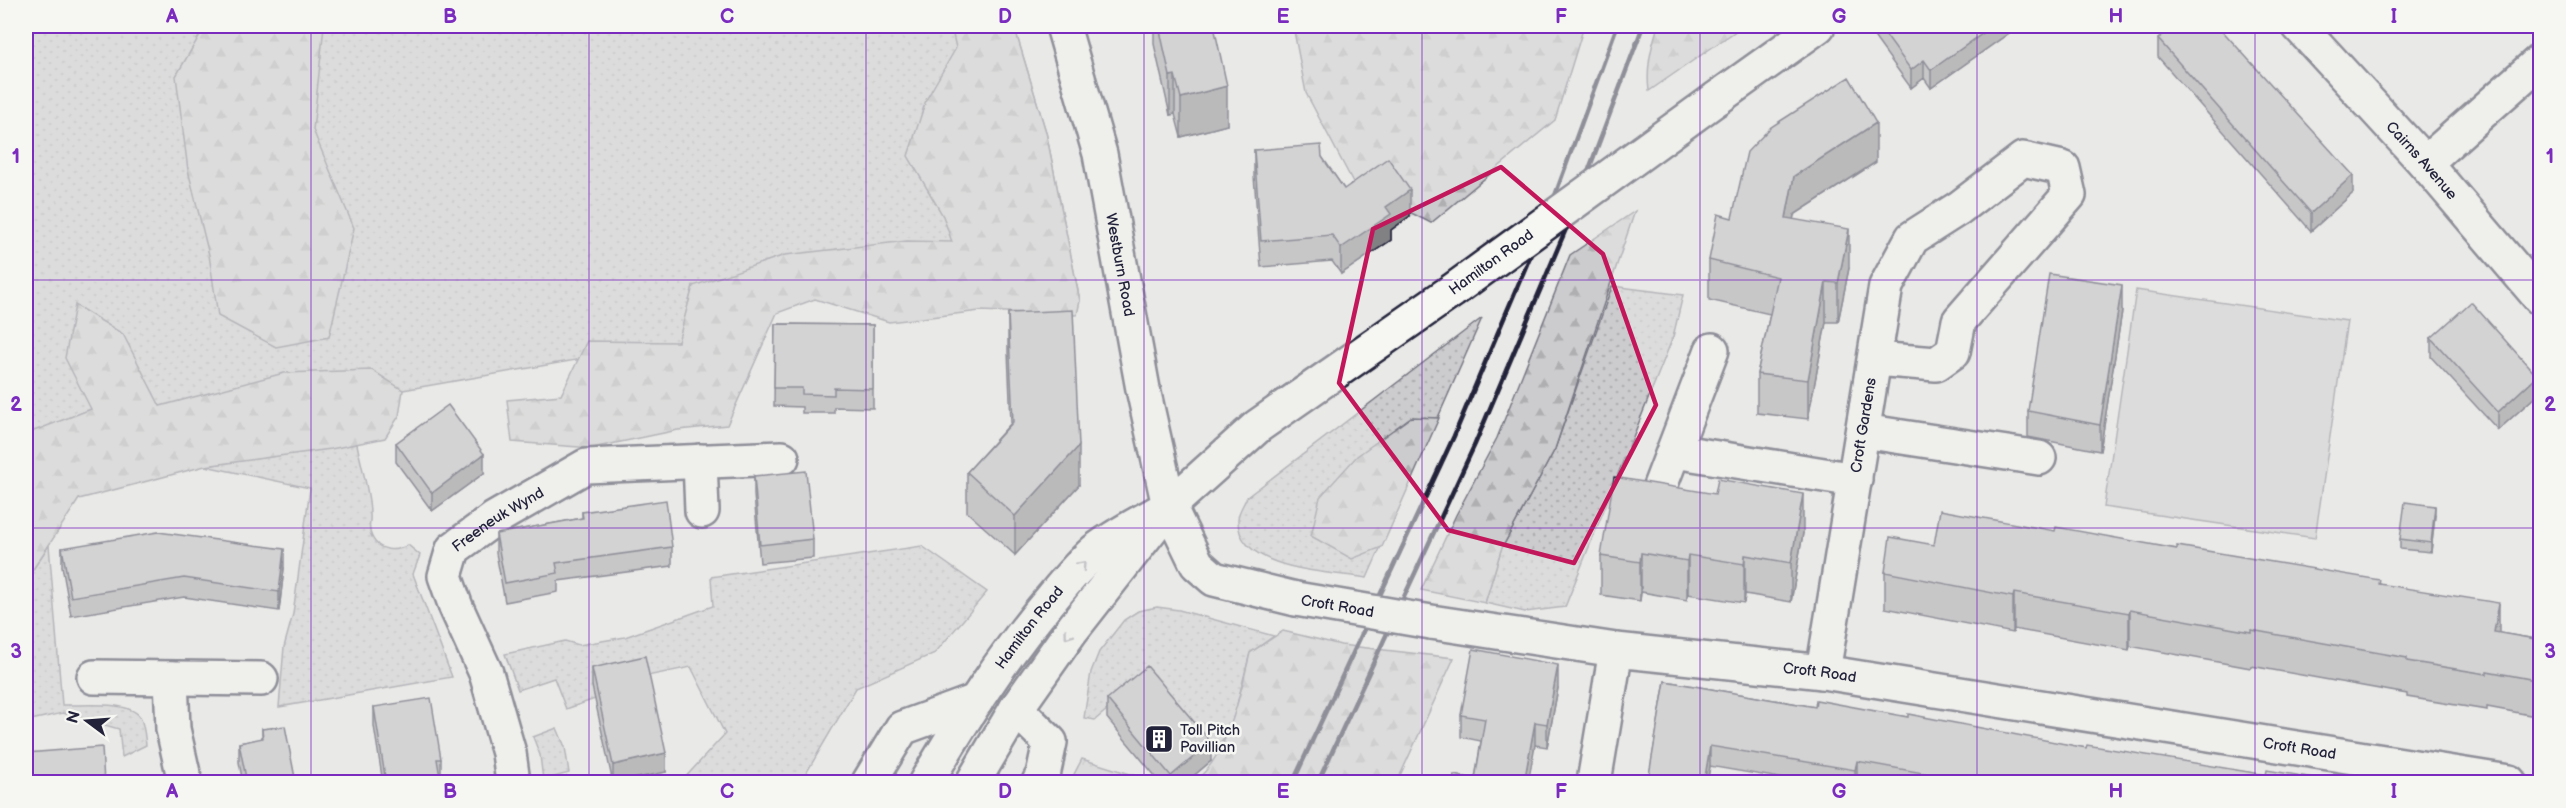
<svg xmlns="http://www.w3.org/2000/svg" width="2566" height="808" font-family="'Balsamiq Sans',sans-serif">
	<defs>
		<pattern id="grass-dots" width="8" height="8" patternUnits="userSpaceOnUse" patternTransform="scale(1.5)"><rect width="8" height="8" fill="#ccccce"/><path d="M2 2h.1M6 6h.1" fill="none" stroke="#afafb2" stroke-width="1.8" stroke-linecap="round"/></pattern>
		<pattern id="forest-firs" width="22" height="20" patternUnits="userSpaceOnUse" patternTransform="scale(1.5)"><rect width="22" height="20" fill="#ccccce"/><path d="M5 1l3.5 6h-7zM16 11l3.5 6h-7z" fill="#afafb2"/></pattern>
		<pattern id="park-crowns" width="20" height="18" patternUnits="userSpaceOnUse" patternTransform="scale(1.5)"><rect width="20" height="18" fill="#ccccce"/><path d="M2 6a3 3 0 1 1 6 0M12 15a3 3 0 1 1 6 0" fill="none" stroke="#afafb2"/></pattern>
	</defs>
	<rect width="100%" height="100%" fill="#e9e9e7"/>
	<filter id="ink" filterUnits="userSpaceOnUse"><feTurbulence type="fractalNoise" baseFrequency=".0167" numOctaves="2"/><feDisplacementMap in="SourceGraphic" scale="12" xChannelSelector="R" yChannelSelector="G"/><feConvolveMatrix kernelMatrix="1 2 1 2 8 2 1 2 1" color-interpolation-filters="sRGB"/></filter>
	<g filter="url(#ink)">
		<!-- grass -->
		<path fill="url(#grass-dots)" stroke="#777784" stroke-width="1.5" d="M26,26H1014L1046,132L1080,301L693,286L679,342L403,390L352,397L26,470Z
			M1612,286L1683,295L1673,337L1565,607L1525,612L1485,603L1501,550L1555,449Z
			M1482,318L1367,578C1331,572 1236,571 1238,519C1238,512 1244,504 1247,497Z
			M357,444C361,466 370,492 370,514C371,523 367,529 372,537C379,552 396,552 408,545L420,555L413,574L452,677L279,707L284,647L293,614L310,488L205,466Z
			M49,545L62,705C81,706 129,700 140,717C144,724 145,737 146,745L122,757L119,729L63,713L26,721V580Z
			M922,546L987,592L935,653L856,688L801,782H681L725,734L691,667L593,687L595,699L566,709L554,678L518,690L505,654L565,641L579,645L625,637L713,606L711,577Z
			M1157,607L1179,610L1274,636L1250,653L1232,724L1215,754L1147,676L1095,720L1084,718L1091,672L1099,652L1124,620L1138,611Z
			M557,728L565,747L569,773L543,780L540,755L533,737Z"/>
		<!-- forest -->
		<path fill="url(#forest-firs)" stroke="#777784" stroke-width="1.5" d="M205,26H324L313,130L354,228L329,337L276,347L218,316L209,255L188,170L176,76Z
			M951,26H1014L1046,132L1080,301L1077,315L980,311L889,322L815,299L777,313L727,425L678,430L592,448L512,442L507,400L561,395L587,341L678,342L693,286L785,255L907,241L952,242L943,216L908,156L926,100L956,48Z
			M1293,26H1584L1555,120L1431,223L1354,184L1306,93Z
			M1658,26H1743L1649,91C1646,68 1651,48 1658,26Z
			M1635,211L1555,449L1501,550L1485,603L1421,590L1456,515L1497,438L1570,255Z
			M75,305L123,334L160,406L284,373L372,370L403,390L399,416L385,438L331,449L205,466L79,499L26,580V434L91,409L65,358Z
			M1411,417L1439,418L1382,547L1352,559L1311,536L1320,497L1357,456Z
			M1283,631L1341,645L1454,658L1397,782H1194C1229,755 1240,694 1250,653Z"/>
		<!-- park -->
		<path fill="url(#park-crowns)" stroke="#777784" stroke-width="1.5" d="M1082,759L1156,782H1070Z"/>
		<!-- garden -->
		<path fill="#ccccce" stroke="#777784" stroke-width="1.5" d="M2136,290L2347,321L2315,538L2104,507Z"/>
		<g fill="none" stroke-linecap="round" stroke-linejoin="round">
			<!-- minor casing -->
			<g stroke="#22223b" stroke-width="38">
				<g id="minor">
					<path id="s1" d="M1063,26L1100,154L1143,389L1169,506L1197,564L1214,579L1296,599"/>
					<path id="s2" d="M2299,26L2425,163L2540,298"/>
					<path d="M2425,163L2540,61"/>
					<path d="M1863,431L2039,458"/>
					<path d="M1674,451L1855,480"/>
					<path d="M700,461L702,511"/>
					<path d="M1659,489L1712,350"/>
					<path id="s3" d="M1431,622L1616,650L1823,672L2509,782"/>
					<path id="s4" d="M1823,672L1886,286L1912,238L1959,208L2023,159L2063,168L2069,195L1959,321L1953,352L1936,364L1875,359"/>
					<path d="M94,677L261,679"/>
					<path d="M171,678L173,729L185,782"/>
					<path d="M1016,709L1050,742L1043,775L1039,782"/>
					<path id="s5" d="M513,782L509,753L486,673L456,607L445,576L453,549L494,519L586,466L782,458"/>
					<path d="M869,782L902,728L976,701"/>
					<path d="M1594,782L1616,650"/>
				</g>
			</g>
			<!-- major casing -->
			<g stroke="#22223b" stroke-width="38">
				<g id="major">
					<path d="M1716,99L1818,26"/>
					<path id="s6" d="M926,782C964,718 1003,655 1052,598C1065,582 1079,565 1095,551C1114,536 1136,525 1157,513"/>
					<path d="M973,782L1016,709L1071,631L1169,506L1258,426L1452,291"/>
				</g>
			</g>
			<!-- minor -->
			<use href="#minor" stroke="#f6f6f2" stroke-width="33"/>
			<!-- major -->
			<use href="#major" stroke="#f6f6f2" stroke-width="33"/>
			<!-- rail -->
			<path stroke="#22223b" stroke-width="4.5" d="M1293,782L1454,436L1549,212L1617,26
				M1318,782L1475,444L1571,217L1643,26"/>
			<!-- minor-bridge casing -->
			<g stroke="#22223b" stroke-width="38" stroke-linecap="butt">
				<g id="minor-bridge">
					<path id="s7" d="M1296,599L1431,622"/>
				</g>
			</g>
			<!-- major-bridge casing -->
			<g stroke="#22223b" stroke-width="38" stroke-linecap="butt">
				<path id="major-bridge" d="M1452,291L1716,99"/>
			</g>
			<!-- minor-bridge -->
			<use href="#minor-bridge" stroke="#f6f6f2" stroke-width="33"/>
			<!-- major-bridge -->
			<use href="#major-bridge" stroke="#f6f6f2" stroke-width="33"/>
		</g>
		<!-- wall -->
		<path fill="#9e9ea2" stroke="#22223b" stroke-width="1.5" d="M1154,26H1214L1227,125L1181,137L1175,114L1170,115L1154,44Z
			M1875,26H2019L1931,88L1924,78L1911,88L1875,38Z
			M2164,26H2218L2353,193L2311,231L2158,57V39L2168,30Z
			M1254,150L1322,157L1344,189L1410,216L1391,230V240L1341,274L1332,261L1261,267L1254,176Z
			M1876,162L1794,215L1793,220L1849,268L1838,322H1826L1808,419L1757,413V374L1770,314L1709,300V260Z
			M2122,311L2100,451L2028,437V411Z
			M1008,313L1079,485L1015,555L967,512V472L1011,423L1008,352Z
			M775,324L873,325V408L834,407V413H802V407L774,406Z
			M2431,338L2537,395L2498,430L2431,357Z
			M396,443L484,473L432,511L396,462Z
			M754,476L813,539V558L760,563L754,495Z
			M582,512L672,547V566L558,581V592L505,602L496,553V534L582,518Z
			M2435,515L2431,552L2400,549V539Z
			M2055,531L2177,549L2380,584L2499,633L2541,640V717L2487,707V710L2407,697V694L2251,666V668L2130,646L2129,650L2014,629L2013,633L1885,608V572Z
			M1803,533L1791,602L1745,594L1744,603L1688,594L1687,600L1641,592L1640,601L1601,595V556Z
			M62,548L284,568L279,611L184,597L71,616L62,566Z
			M592,668L666,772L613,783L592,686Z
			M1665,681L1815,707L1908,717L2086,748L2266,775L2343,783H1862L1857,782V783H1808L1710,766L1707,783H1648Z
			M1558,688L1547,747L1535,745L1475,779L1481,741L1461,737V715Z
			M1107,699L1211,761L1185,783H1161L1107,718Z
			M374,707L441,759V783H383L374,726Z
			M262,729L296,783H243L239,762V743L262,739Z"/>
		<!-- shaded-wall -->
		<path fill="#818184" stroke="#22223b" stroke-width="1.5" d="M1993,26H2019L1931,88V70Z
			M1924,60V78L1911,88V70Z
			M1175,75V114L1170,115V76Z
			M1227,86V125L1181,137V98Z
			M1876,123V162L1794,215L1786,257V218L1794,176Z
			M2353,175V193L2311,231V213Z
			M1410,190V216L1391,230V240L1341,274V248L1386,207Z
			M1849,229V268L1838,322V283Z
			M1826,282V322L1808,419V380Z
			M2122,285V311L2100,451V425Z
			M2537,376V395L2498,430V412Z
			M1079,446V485L1015,555V516Z
			M484,454V473L432,511V493Z
			M1803,494V533L1791,602V563Z
			M2435,506V515L2431,552V543Z
			M284,549V568L279,611V592Z
			M1641,553V592L1640,601V562Z
			M1688,555V594L1687,600V561Z
			M1745,555V594L1744,603V564Z
			M2014,593V629L2013,633V597Z
			M2499,603V639L2494,632Z
			M2130,610V646L2129,650V613Z
			M1558,665V688L1547,747V724Z
			M1535,722V745L1528,783H1524Z
			M1211,742V761L1185,783H1171V776Z
			M1710,746V766L1707,783H1704Z
			M666,753V772L613,783V765Z
			M1857,761V782L1855,783V770Z"/>
		<!-- building -->
		<path fill="#b8b8bc" stroke="#22223b" stroke-width="1.5" d="M1159,26H1214L1227,86L1181,98L1175,75L1170,76Z
			M1879,26H1993L1931,70L1924,60L1911,70Z
			M2173,26H2218L2353,175L2311,213L2158,39Z
			M1849,77L1876,123L1794,176L1786,218L1849,229L1838,283L1826,282L1808,380L1757,374L1778,277L1709,260L1718,214L1732,218L1747,152L1771,127Z
			M1321,145L1322,157L1344,189L1388,158L1410,190L1386,207L1391,214L1341,248L1332,235L1261,241L1254,150Z
			M2049,274L2122,285L2100,425L2028,411Z
			M2471,302L2537,376L2498,412L2431,338Z
			M1073,310L1079,446L1015,516L967,472L1013,422L1008,313Z
			M775,324L873,325V389L834,388V395L802,394V388H774Z
			M448,405L484,454L432,493L396,443Z
			M806,471L813,539L760,545L754,476Z
			M1614,477L1715,494L1718,479L1803,494L1791,563L1745,555L1744,564L1688,555L1687,561L1641,553L1640,562L1601,556Z
			M666,500L672,547L556,563L558,573L505,583L496,534L583,518L582,512Z
			M2405,502L2435,506L2431,543L2400,539Z
			M1940,510L2055,531L2056,527L2177,549V546L2380,580L2379,584L2499,603L2494,632L2541,640V681L2487,671V674L2407,661V658L2251,630V632L2130,610L2129,613L2014,593L2013,597L1885,572L1890,537L1934,545Z
			M158,532L284,549L279,592L184,578L71,597L62,548Z
			M1473,649L1558,665L1547,724L1535,722L1524,783H1453L1454,775L1475,779L1485,719L1461,715Z
			M645,656L666,753L613,765L592,668Z
			M1147,666L1211,742L1171,776L1107,699Z
			M1665,681L1815,707L1816,700L1908,717V714L2086,748L2087,745L2266,775L2267,770L2343,783H1978L1857,761L1855,770L1710,746L1704,783H1655L1648,781Z
			M431,698L441,759H437L441,783H386L374,707Z
			M285,726L296,783H247L239,743L263,738L262,729Z
			M102,747L104,783H26V753Z"/>
		<!-- one-way arrows -->
		<defs><path id="oneway-chevron" d="M-2-3.5L2.5 0L-2 3.5" fill="none" stroke-width="1.6" stroke-linecap="round" stroke-linejoin="round" transform="scale(1.5)"/></defs>
		<g stroke="#9797a0">
			<use href="#oneway-chevron" transform="translate(1082 565) rotate(-47)"/>
			<use href="#oneway-chevron" transform="translate(1068 635) rotate(126)"/>
		</g>
	</g>
	<!-- marked area -->
	<path d="M0 0H2566V808H0ZM1501,167L1603,254L1656,405L1574,563L1448,530L1339,383L1373,229Z" fill="#e9e9e7" fill-opacity=".55" fill-rule="evenodd"/>
	<path fill="none" stroke="#c2185b" stroke-width="4.5" stroke-linejoin="round" d="M1501,167L1603,254L1656,405L1574,563L1448,530L1339,383L1373,229Z"/>
	<!-- grid -->
	<path fill="none" stroke="#7b2cbf" stroke-width="1.5" stroke-opacity="0.55" d="M311,26V782M589,26V782M866,26V782M1144,26V782M1422,26V782M1700,26V782M1977,26V782M2255,26V782M26,280H2540M26,528H2540"/>
	<!-- icons -->
	<defs>
		<g id="building-square" transform="scale(1.5)"><rect x="-9" y="-9" width="18" height="18" rx="4" fill="#22223b" stroke="#f6f6f2"/><path d="M-4-6H4V6H1V3H-1V6H-4ZM-2.5-4.3h1.7v1.8h-1.7ZM.8-4.3h1.7v1.8H.8ZM-2.5-1h1.7V.8h-1.7ZM.8-1h1.7V.8H.8Z" fill="#fff"/></g>
	</defs>
	<g fill-rule="evenodd">
		<use href="#building-square" x="1159" y="739"/>
	</g>
	<g text-anchor="middle" stroke-width="5" stroke-linejoin="round" paint-order="stroke">
		<!-- street labels -->
		<g font-size="15" fill="#22223b" stroke="#f6f6f2">
			<text dy="5" stroke="none"><textPath href="#s2" startOffset="182">Cairns Avenue</textPath></text>
			<text transform="translate(1491 262) rotate(-36)" y="5">Hamilton Road</text>
			<text dy="5" stroke="none"><textPath href="#s1" startOffset="246">Westburn Road</textPath></text>
			<text dy="5" stroke="none"><textPath href="#s4" startOffset="250">Croft Gardens</textPath></text>
			<text dy="5" stroke="none"><textPath href="#s5" startOffset="300">Freeneuk Wynd</textPath></text>
			<text dy="5" stroke="none"><textPath href="#s7" startOffset="42">Croft Road</textPath></text>
			<text dy="5" stroke="none"><textPath href="#s6" startOffset="186">Hamilton Road</textPath></text>
			<text dy="5" stroke="none"><textPath href="#s3" startOffset="392">Croft Road</textPath></text>
			<text dy="5" stroke="none"><textPath href="#s3" startOffset="878">Croft Road</textPath></text>
		</g>
		<!-- poi labels -->
		<g font-size="15" fill="#22223b" stroke="#f6f6f2" text-anchor="start">
			<text x="1180" y="735">Toll Pitch<tspan x="1180" dy="17">Pavillian</tspan></text>
		</g>
	</g>
	<!-- margin -->
	<rect width="2566" height="808" fill="none" stroke="#f6f6f2" stroke-width="66"/>
	<!-- north arrow -->
	<g transform="translate(87 721) rotate(286)" stroke="#f6f6f2" stroke-width="4.5" paint-order="stroke">
	<path d="M0-4.5L10 22L0 15L-10 22Z" fill="#22223b"/>
	<text y="-9" font-size="16" font-weight="bold" text-anchor="middle" fill="#22223b">N</text>
	</g>
	<rect x="33" y="33" width="2500" height="742" fill="none" stroke="#7b2cbf" stroke-width="2"/>
	<g font-size="20" text-anchor="middle" font-weight="bold" fill="#7b2cbf">
		<text x="172" y="23">A</text>
		<text x="450" y="23">B</text>
		<text x="727" y="23">C</text>
		<text x="1005" y="23">D</text>
		<text x="1283" y="23">E</text>
		<text x="1561" y="23">F</text>
		<text x="1839" y="23">G</text>
		<text x="2116" y="23">H</text>
		<text x="2394" y="23">I</text>
		<text x="16" y="163">1</text>
		<text x="2550" y="163">1</text>
		<text x="16" y="411">2</text>
		<text x="2550" y="411">2</text>
		<text x="16" y="658">3</text>
		<text x="2550" y="658">3</text>
		<text x="172" y="798">A</text>
		<text x="450" y="798">B</text>
		<text x="727" y="798">C</text>
		<text x="1005" y="798">D</text>
		<text x="1283" y="798">E</text>
		<text x="1561" y="798">F</text>
		<text x="1839" y="798">G</text>
		<text x="2116" y="798">H</text>
		<text x="2394" y="798">I</text>
	</g>
</svg>
